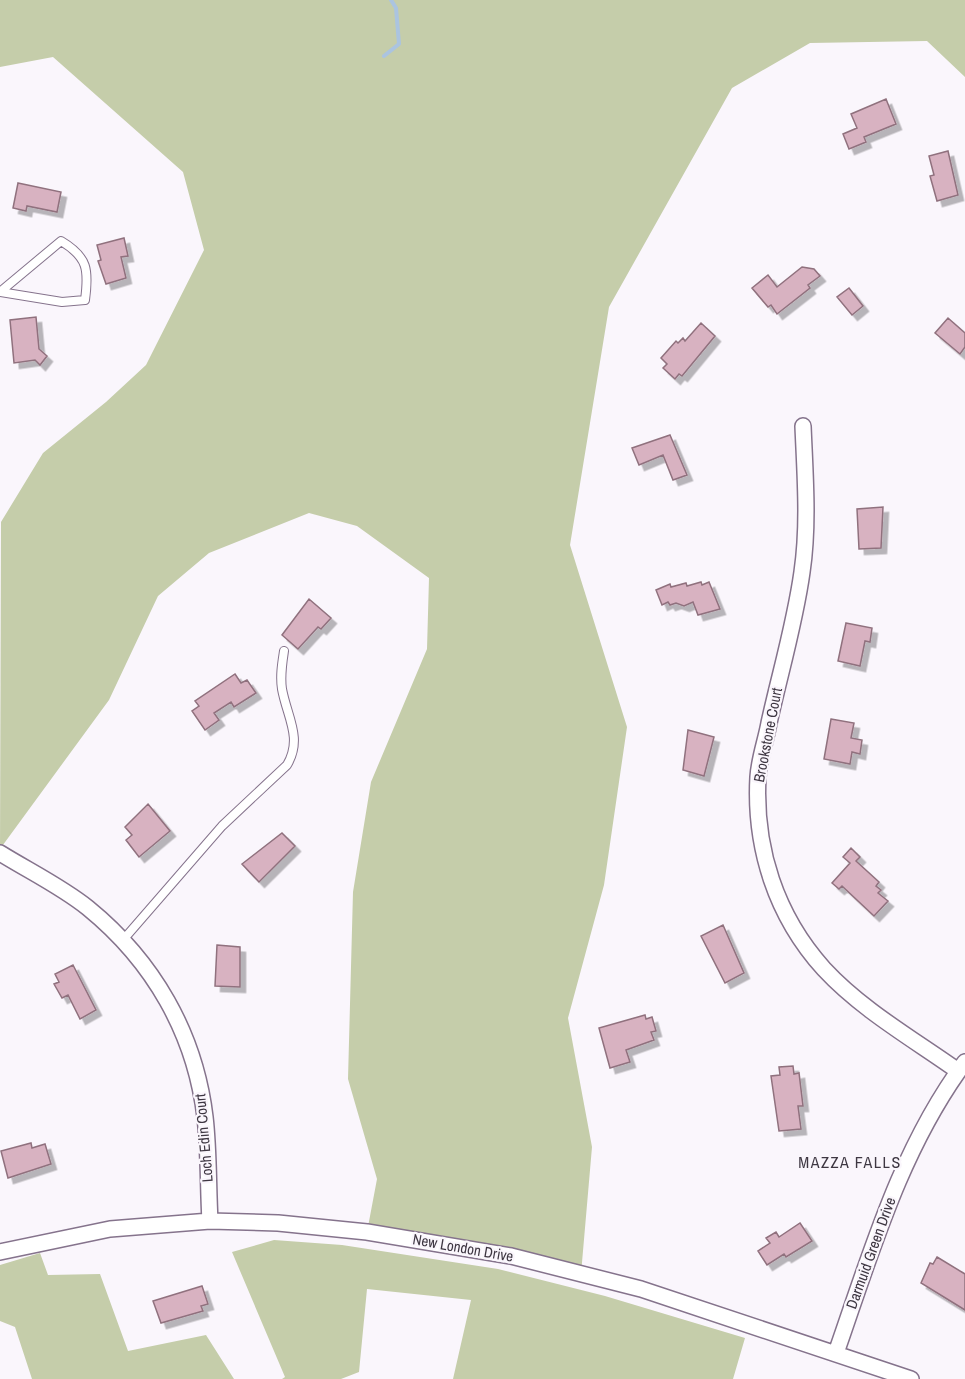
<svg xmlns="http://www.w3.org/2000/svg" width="965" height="1379" font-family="'Archivo Narrow',sans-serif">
	<defs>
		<filter id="shadow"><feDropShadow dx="5.5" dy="5.5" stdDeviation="0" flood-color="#0004"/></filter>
	</defs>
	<rect width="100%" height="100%" fill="#faf6fc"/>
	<!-- green -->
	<path fill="#c5cdaa" d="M0,0H965V77L927,41L810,43L732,88L609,307L570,545L627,727L604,885L568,1018L592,1147L581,1274L367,1232L377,1179L348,1079L353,892L371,782L427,649L429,578L357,526L309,513L209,553L158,596L109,700L0,849L1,522L43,453L106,402L146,365L204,250L183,172L53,57L0,67Z
		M274,1240L342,1245L498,1269L605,1296L745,1338L733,1379H453L471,1300L367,1289L359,1372L341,1379H282L285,1377L232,1252Z
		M40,1253L48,1275L100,1274L128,1351L206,1335L234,1379H32L15,1327L0,1321V1265Z"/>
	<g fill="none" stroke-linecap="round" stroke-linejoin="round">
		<!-- stream -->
		<path stroke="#abc4e0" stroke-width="4" d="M384,56L399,44L396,8L391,0"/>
	</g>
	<!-- building -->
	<path fill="#d8b2c1" stroke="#90717e" stroke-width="1.5" filter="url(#shadow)" d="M886,99L896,124L864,137L866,142L849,149L843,134L857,128L851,114Z
		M948,151L958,195L937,201L930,176L934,175L929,156Z
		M18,183L61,192L57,212L27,206L26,211L13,208Z
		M124,238L128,256L121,257L126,278L106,284L98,261L101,260L97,245Z
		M802,267L814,269L820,276L808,285L810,288L777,314L771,305L768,307L752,288L768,275L777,287Z
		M849,288L863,306L852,315L837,297Z
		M36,317L39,349L47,356L40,365L35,360L14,363L10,320Z
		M948,318L965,333V347L960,354L935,333Z
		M701,323L715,336L682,376L679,374L675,379L663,368L667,364L661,358L676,341L678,343L683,338L685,341Z
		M670,435L687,475L673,480L663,455L639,465L632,448Z
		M883,507L881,548L859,549L857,509Z
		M701,582L702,585L709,582L720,609L698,615L693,602L684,606L676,603L670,605L668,602L662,605L656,590L670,584L671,587L686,583L687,586Z
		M309,599L331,618L321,629L318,627L298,649L282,635Z
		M846,623L872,628L870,642L865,641L860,666L838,661Z
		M235,674L241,683L247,680L256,693L234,707L231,702L214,713L219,720L205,730L192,711L199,706L195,701Z
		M831,719L854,723L851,738L862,740L860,754L852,752L850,764L824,759Z
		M688,730L714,737L704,776L683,770Z
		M148,804L170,831L139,857L126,840L132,835L125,827Z
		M282,833L295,846L259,882L242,864Z
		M851,848L860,857L856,861L879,882L876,886L881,890L878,893L888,901L874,916L842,886L839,889L832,883L850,863L843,857Z
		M723,925L744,973L725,983L701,936Z
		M217,945L240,947V987L215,986Z
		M73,965L96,1010L80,1019L68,995L62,998L54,984L59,982L55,974Z
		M645,1015L646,1019L652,1017L656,1031L651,1032L654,1040L626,1050L630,1062L610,1068L599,1028Z
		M793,1066L794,1074L799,1073L803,1106H798L801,1129L779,1131L771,1076L780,1075L779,1067Z
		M31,1143L32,1148L45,1144L51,1164L8,1178L1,1151Z
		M800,1223L812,1241L786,1257L784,1254L767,1265L758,1251L770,1243L766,1238L776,1232L779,1237Z
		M937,1257L965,1274V1310L921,1283L930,1263L933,1264Z
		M202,1286L208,1304L201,1306L203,1311L161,1323L153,1301Z"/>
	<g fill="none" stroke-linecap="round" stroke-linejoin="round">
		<!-- lane casing -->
		<g stroke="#85738c" stroke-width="10">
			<path id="lane" d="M61,241C88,257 89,270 85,300L62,302L0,292Z
				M123,940L222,826L287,765C303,738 287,717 282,689C280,676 282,664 284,651"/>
		</g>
		<!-- street casing -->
		<g stroke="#85738c" stroke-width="18">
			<path id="street" d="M803,426C805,475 809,524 802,572C795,623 780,673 769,723C766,740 759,759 758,777C754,848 776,916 824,969C862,1010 913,1039 958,1071
				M0,853C29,871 62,887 88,908C153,961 195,1033 205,1117C209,1151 208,1187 210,1221
				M0,1252L110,1229L210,1221L278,1223L367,1232L511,1256L641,1289L911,1379
				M836,1353C871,1253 901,1148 965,1062"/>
		</g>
		<!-- lane -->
		<use href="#lane" stroke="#fff" stroke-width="8"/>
		<!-- street -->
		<use href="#street" stroke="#fff" stroke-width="15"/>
	</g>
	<g text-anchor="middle" stroke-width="4.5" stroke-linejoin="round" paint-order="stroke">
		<!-- street labels -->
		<g font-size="15" fill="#3e3742" stroke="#faf6fc">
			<text transform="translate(768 735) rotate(-79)" y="5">Brookstone Court</text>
			<text transform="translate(204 1138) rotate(-95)" y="5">Loch Edin Court</text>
			<text transform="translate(463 1248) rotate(10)" y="5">New London Drive</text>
			<text transform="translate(871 1253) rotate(-70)" y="5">Darmuid Green Drive</text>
		</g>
		<!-- neighbourhood labels -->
		<g font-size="16" letter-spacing="1.5" fill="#3e3742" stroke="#faf6fc">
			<text x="850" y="1168">MAZZA FALLS</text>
		</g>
	</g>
</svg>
